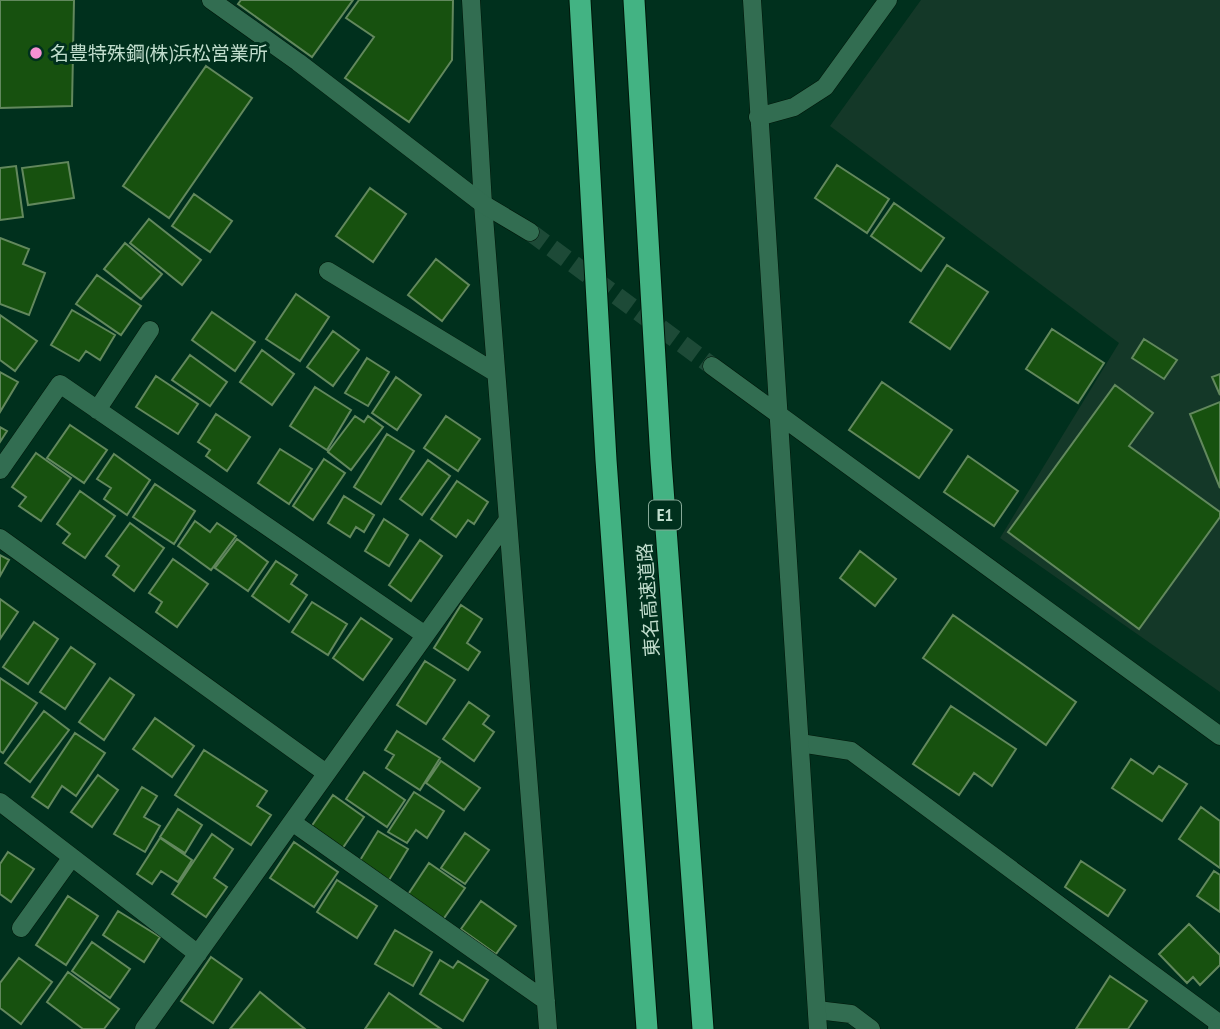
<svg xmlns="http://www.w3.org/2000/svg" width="1220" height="1029" font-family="'PT Sans Narrow','Noto Sans JP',sans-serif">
	<rect width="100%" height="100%" fill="#00301d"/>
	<!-- built -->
	<path fill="#143828" d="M921,0H1220V692L1000,538L1119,343L830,126Z"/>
	<!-- building -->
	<path fill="#17510f" stroke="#62885d" stroke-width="2" d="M0,0H74L72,106L0,108Z
		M241,0H353L312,57L238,4Z
		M359,0H453L452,60L409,122L345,78L374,37L346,18Z
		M206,66L252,98L169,218L123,186Z
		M68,162L74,198L28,205L22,168Z
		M837,165L889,199L867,233L815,198Z
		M16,166L23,217L0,220V168Z
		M370,188L406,214L373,262L336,236Z
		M194,194L232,221L210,252L172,226Z
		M894,203L944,238L921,271L871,236Z
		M149,219L201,260L182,285L130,243Z
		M0,238L29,249L23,264L45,273L29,315L0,304Z
		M125,243L162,274L141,299L104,269Z
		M436,259L469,285L442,321L408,295Z
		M947,265L988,292L950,349L910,322Z
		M97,275L141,306L121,335L76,304Z
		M296,294L329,317L300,361L266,339Z
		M72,310L115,335L100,360L86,351L79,361L51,345Z
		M212,312L255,342L235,371L192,340Z
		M0,315L37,341L15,371L0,360Z
		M1052,329L1104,363L1078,403L1026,369Z
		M333,331L359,350L333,386L307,367Z
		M1144,339L1177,360L1164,379L1132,358Z
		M262,350L294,374L272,405L240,382Z
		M190,355L227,382L210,406L172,380Z
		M367,358L389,372L368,406L345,393Z
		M0,372L18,382L0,412Z
		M1220,374V395L1212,377Z
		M156,376L198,404L178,434L136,407Z
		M396,377L421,395L397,430L372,413Z
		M882,382L952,430L919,478L849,430Z
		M1115,385L1153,413L1129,446L1220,512V517L1139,629L1008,532Z
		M315,387L351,410L327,450L290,426Z
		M1220,402V488L1190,414Z
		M216,414L250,437L227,471L206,456L210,450L198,442Z
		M355,416L364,422L368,416L383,427L351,470L328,452Z
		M446,416L480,439L458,471L424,448Z
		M70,425L107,450L84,483L47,458Z
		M0,427L7,431L0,442Z
		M387,434L414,451L381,504L354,487Z
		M280,449L312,469L289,504L258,483Z
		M36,453L71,478L41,521L19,506L26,497L12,487Z
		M114,454L150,480L127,515L104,499L111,488L97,479Z
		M968,456L1018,491L994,526L944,492Z
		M324,459L345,473L313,520L293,506Z
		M428,460L450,476L422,515L400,499Z
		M457,481L488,502L474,524L468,520L456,537L431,519Z
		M155,484L195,511L174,544L133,517Z
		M80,491L115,516L85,558L63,543L70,534L57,524Z
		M344,496L374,515L364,532L356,527L350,537L328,523Z
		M384,519L408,535L389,566L365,551Z
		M195,521L210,532L217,523L236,536L211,570L178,546Z
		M130,523L164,548L134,591L113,575L119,566L106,556Z
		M237,539L268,562L248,591L215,568Z
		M420,540L442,556L411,601L389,585Z
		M860,551L896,579L875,606L840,578Z
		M0,555L9,560L0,576Z
		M173,559L208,584L177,627L156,612L162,602L149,593Z
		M276,561L297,575L291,584L307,595L289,622L252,596Z
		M0,599L18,612L0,639Z
		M312,602L347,624L328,655L292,632Z
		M461,605L482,619L467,643L480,652L468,670L434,648Z
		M953,615L1076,702L1046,745L923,658Z
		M361,618L392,639L363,680L333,658Z
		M34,622L58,639L28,684L3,667Z
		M71,647L95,664L65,709L40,692Z
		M425,661L455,680L426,724L397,705Z
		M0,678L37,703L3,753L0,751Z
		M110,678L134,695L104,740L79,722Z
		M469,702L489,716L483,724L494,732L474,761L443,739Z
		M951,706L1016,749L992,786L974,773L959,795L913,764Z
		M44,711L69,730L30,782L5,763Z
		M155,718L194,746L172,777L133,749Z
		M397,731L440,758L420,790L386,768L394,755L385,750Z
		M75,733L105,753L76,796L62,786L48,808L32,797Z
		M204,750L267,791L257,806L271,815L251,845L175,795Z
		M1131,759L1153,774L1159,766L1187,784L1162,821L1112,788Z
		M441,761L480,788L464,810L426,783Z
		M364,772L405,800L387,827L346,799Z
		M98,775L118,790L92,827L71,812Z
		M142,787L157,796L144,817L160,826L145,852L114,834Z
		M414,792L444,811L427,838L416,830L407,843L388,832Z
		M333,795L364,817L342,849L311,827Z
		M1201,807L1220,821V868L1179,839Z
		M178,809L202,825L185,853L160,837Z
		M378,831L408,849L389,880L359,862Z
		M465,833L489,850L465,884L441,868Z
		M212,834L233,849L214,878L227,887L206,917L172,894Z
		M160,838L192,860L178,882L161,871L152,884L137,874Z
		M294,842L338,872L314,907L270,878Z
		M8,852L34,869L11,902L0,894V864Z
		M1081,861L1125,890L1108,916L1065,887Z
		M429,863L465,888L442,921L407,896Z
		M1214,871L1220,875V912L1197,896Z
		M337,880L377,906L357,938L317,912Z
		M68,896L98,916L66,965L36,945Z
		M481,901L516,926L496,954L461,929Z
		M118,911L160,937L144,962L103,935Z
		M1189,924L1220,955V965L1200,985L1193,977L1187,983L1159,954Z
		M395,930L432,952L413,986L375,964Z
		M92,942L130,969L110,998L72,971Z
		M211,957L242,979L213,1023L181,1001Z
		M19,958L52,982L21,1024L0,1008V983Z
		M440,960L453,968L458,961L488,980L463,1021L420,994Z
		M68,972L119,1009L104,1029H83L47,1002Z
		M1110,976L1147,1001L1128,1029H1076Z
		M260,992L305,1029H230Z
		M389,993L441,1029H365Z"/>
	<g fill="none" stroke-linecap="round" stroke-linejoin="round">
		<!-- tertiary-tunnel -->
		<path stroke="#1d4a37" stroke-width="18" stroke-dasharray="18 9" stroke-linecap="butt" d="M530,232L712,366"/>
		<!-- minor casing -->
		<g stroke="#001609" stroke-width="19">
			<path id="minor" d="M471,0L483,204L548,1029
				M328,271L496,373
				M97,410L150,330
				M0,470L60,384L425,635
				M0,538L326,773
				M800,743L851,751L1220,1024
				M0,802L198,954
				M292,822L546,1001
				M21,928L72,857
				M817,1010L851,1014L871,1029
				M144,1029L507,521"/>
		</g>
		<!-- tertiary casing -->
		<g stroke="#001609" stroke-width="19">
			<path id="tertiary" d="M211,0L298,62L483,204L530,232
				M752,0L818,1029
				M758,117L794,107L825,87L888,0
				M712,366L1220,736
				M1217,1029L1220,1025"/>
		</g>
		<!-- motorway casing -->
		<g stroke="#001609" stroke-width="23">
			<path id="motorway" d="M580,0L606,460L647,1029
				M634,0L661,461L703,1029"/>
		</g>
		<!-- minor -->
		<use href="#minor" stroke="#326d51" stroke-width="18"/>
		<!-- tertiary -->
		<use href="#tertiary" stroke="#326d51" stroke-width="18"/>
		<!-- motorway -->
		<use href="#motorway" stroke="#43b383" stroke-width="21"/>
	</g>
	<!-- markers -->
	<circle fill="#f591d2" stroke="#00301d" stroke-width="2.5" cx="36" cy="53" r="7"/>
	<g text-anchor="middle" stroke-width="6" stroke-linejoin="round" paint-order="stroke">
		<!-- shield labels -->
		<rect fill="#00301d" stroke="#86a998" stroke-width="2" x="649" y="500.5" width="32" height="29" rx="5"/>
		<g font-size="18" font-weight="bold" fill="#c0ddcd">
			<text x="665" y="521">E1</text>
		</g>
		<!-- poi labels -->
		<g font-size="19" fill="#c0ddcd" stroke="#00301d" text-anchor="start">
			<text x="50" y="60">名豊特殊鋼(株)浜松営業所</text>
		</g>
		<!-- street labels -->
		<g font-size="19" fill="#c0ddcd" stroke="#00301d">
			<text transform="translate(648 600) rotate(-94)" y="7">東名高速道路</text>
		</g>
	</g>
</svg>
